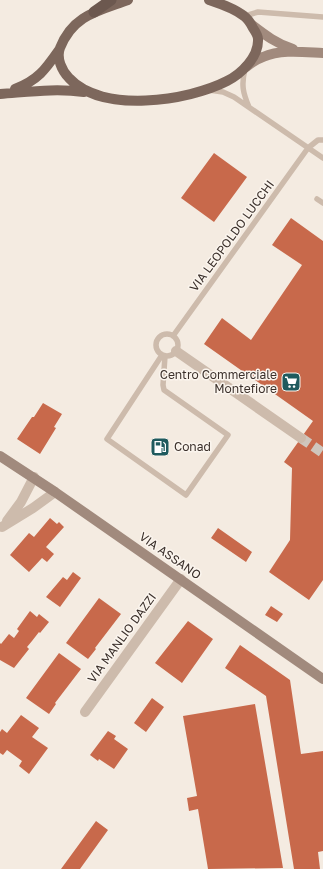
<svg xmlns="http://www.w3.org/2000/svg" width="323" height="869" font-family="'Golos Text',sans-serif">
	<rect width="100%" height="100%" fill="#f4ebe1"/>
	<!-- building -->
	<path fill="#c8694b" d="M214,153L247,177L214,222L181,198Z
		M291,218L323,241V580L309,600L269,572L290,540L292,468L284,462L313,421L204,344L222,318L251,340L302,265L272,245Z
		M43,403L62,414L54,427L56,428L40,454L17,439L32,417H34Z
		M50,518L57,524L59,522L64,527L46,547L54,554L47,562L42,558L29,572L10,555L29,533L34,537Z
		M218,528L252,552L246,562L211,538Z
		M73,572L81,578L60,607L46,597L63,577L67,580Z
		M99,598L121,614L95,648L96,649L88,659L66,643Z
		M271,606L283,614L277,622L265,615Z
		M30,611L37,617L39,614L49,622L40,633L39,632L32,641L27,647L29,649L14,668L0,660V643L1,644L9,634L14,638L19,631L17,629Z
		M188,621L213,639L182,683L155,663Z
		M240,645L290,680L301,754L323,751V851L318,852L320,869H294L266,696L225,668Z
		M59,653L81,669L55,703L56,704L49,714L26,698Z
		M152,698L164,707L146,732L134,723Z
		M255,704L283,868L208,869L198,809L189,811L187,798L197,796L183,716Z
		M21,715L39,728L32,737L48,748L29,774L19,766L22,761L7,750L3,755L0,753V732L2,729L7,733Z
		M108,731L116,736L114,739L128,749L114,769L99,759L98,761L90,755Z
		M96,821L108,830L80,869H61Z"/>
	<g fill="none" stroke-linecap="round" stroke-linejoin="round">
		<!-- minor-tunnel -->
		<path stroke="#cfc6bd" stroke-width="10" stroke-dasharray="10 5" stroke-linecap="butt" d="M301,438L323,453"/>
		<!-- service -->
		<path stroke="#cdbbac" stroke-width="5.5" d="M245,16L258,12L323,17
			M245,69C241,85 243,93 249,107
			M209,90L223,92L234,97L323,158
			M317,199L323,203
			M156 345a11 11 0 1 1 22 0a11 11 0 1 1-22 0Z
			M173,336L308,148L318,140H323
			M162,355L107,439L186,495L228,435L164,390L163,385L165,356"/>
		<!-- minor -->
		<path stroke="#cdbbac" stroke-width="10" d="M176,351L301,438
			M7,521L21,502L34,477
			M2,527L33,508L55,492
			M85,712L181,579"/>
		<!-- secondary -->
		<path stroke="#a18a7d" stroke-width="10" d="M252,25C265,35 277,44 293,49
			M246,67C251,63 257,59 263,57C281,49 303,52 323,53
			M0,456L55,492L323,679"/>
		<!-- primary -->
		<path stroke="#7d675c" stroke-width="10" d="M128,0C98,11 73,15 60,48C56,58 62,71 69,78C102,114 188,101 227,81C241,74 259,57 258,39C258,36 255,31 253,28C251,24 248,19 244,16C234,8 221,4 209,0
			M15,89C38,80 45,70 59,50
			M0,94C28,92 55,88 84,92"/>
		<!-- trunk -->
		<path stroke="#6c584f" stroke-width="11" d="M94,12L111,0"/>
	</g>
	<!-- icons -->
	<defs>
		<g id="supermarket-square" transform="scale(1)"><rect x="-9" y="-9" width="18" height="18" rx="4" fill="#1f5a5e" stroke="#fbf5ee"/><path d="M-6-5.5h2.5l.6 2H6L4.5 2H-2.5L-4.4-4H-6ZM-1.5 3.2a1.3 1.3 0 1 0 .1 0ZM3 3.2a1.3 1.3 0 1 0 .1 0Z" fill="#fff"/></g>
		<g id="fuel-square" transform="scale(1)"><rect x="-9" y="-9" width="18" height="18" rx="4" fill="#1f5a5e" stroke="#fbf5ee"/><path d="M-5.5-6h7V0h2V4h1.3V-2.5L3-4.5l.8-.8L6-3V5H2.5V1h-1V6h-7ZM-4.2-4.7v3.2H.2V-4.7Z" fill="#fff"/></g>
	</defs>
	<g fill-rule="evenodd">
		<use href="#supermarket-square" x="291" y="382"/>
		<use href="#fuel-square" x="160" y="447"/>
	</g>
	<g text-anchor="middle" stroke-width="3" stroke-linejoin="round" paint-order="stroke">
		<!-- street labels -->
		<g font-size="12" fill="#3b302b" stroke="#fbf5ee">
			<text transform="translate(232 236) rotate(-54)" y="4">VIA LEOPOLDO LUCCHI</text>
			<text transform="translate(170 556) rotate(35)" y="4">VIA ASSANO</text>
			<text transform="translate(122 638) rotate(-54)" y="4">VIA MANLIO DAZZI</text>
		</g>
		<!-- poi labels -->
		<g font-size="12" fill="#3b302b" stroke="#fbf5ee" text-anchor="end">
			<text x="277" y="379">Centro Commerciale<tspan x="277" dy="14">Montefiore</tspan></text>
			<text x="174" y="451" text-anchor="start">Conad</text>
		</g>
	</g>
</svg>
